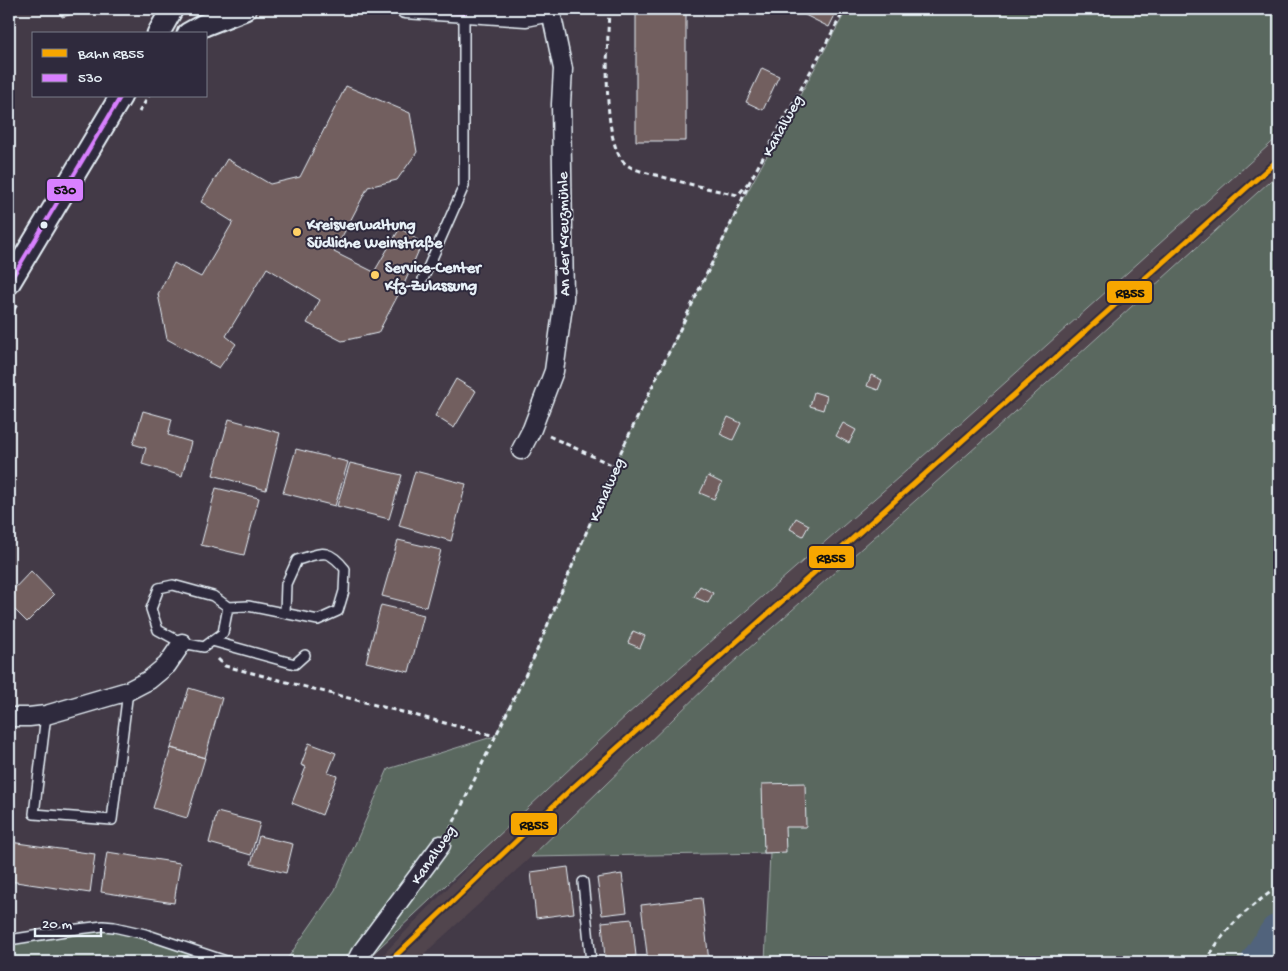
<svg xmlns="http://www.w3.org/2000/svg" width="1288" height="971" font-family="'Gochi Hand',sans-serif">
	<rect width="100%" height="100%" fill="#433a47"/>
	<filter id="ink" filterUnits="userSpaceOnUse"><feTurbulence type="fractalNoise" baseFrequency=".02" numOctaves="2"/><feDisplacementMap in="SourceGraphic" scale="10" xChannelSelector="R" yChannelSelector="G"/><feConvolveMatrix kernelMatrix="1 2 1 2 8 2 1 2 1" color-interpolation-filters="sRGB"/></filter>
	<g filter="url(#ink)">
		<!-- built -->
		<path fill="#51454e" d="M1279,136V173L1014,413L711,682L531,857L415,962H376L506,828L628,714L946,436Z"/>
		<!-- green -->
		<path fill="#5a685e" stroke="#a1acab" d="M847,9H1279V136L946,436L628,714L364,962H285L335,890L388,769L495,736L535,655L614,466L738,209Z
			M1279,173V962H765L770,853L531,857L711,682L1014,413Z
			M103,926L229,962H9V940Z"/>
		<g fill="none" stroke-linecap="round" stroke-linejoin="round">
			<!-- river -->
			<path stroke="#51637c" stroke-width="40" d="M1261,962L1279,934"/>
		</g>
		<!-- building -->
		<path fill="#725e5f" stroke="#e8f1f8" d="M60,9H91L62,17Z
			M636,9H764V11H686V141H636Z
			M798,9H838L829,27L797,11Z
			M762,68L779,76L763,110L746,102Z
			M346,86L410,113L417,152L397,180L368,187L334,252L374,272L400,228L422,243L405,282L378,333L342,341L307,323L320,300L267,268L226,336L236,344L219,368L167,339L158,294L174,263L201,277L233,222L201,202L227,159L270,184L300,177Z
			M871,375L882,380L878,390L867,386Z
			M456,379L476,391L454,428L435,416Z
			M814,392L827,396L823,410L810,406Z
			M143,411L172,419L168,435L191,442L182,476L142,464L146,448L133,444Z
			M728,417L741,423L733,440L720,434Z
			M229,419L280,433L266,490L213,475Z
			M843,423L856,430L849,443L836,436Z
			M296,449L348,462L335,506L283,493Z
			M350,463L402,475L389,519L337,506Z
			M415,471L466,484L451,541L399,526Z
			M708,476L722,483L714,499L700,493Z
			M216,488L259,498L244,555L201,545Z
			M796,518L809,525L803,536L790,529Z
			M398,540L441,550L426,607L382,596Z
			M31,571L54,595L27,622L9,604V594Z
			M700,586L713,593L708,603L694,597Z
			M381,605L424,615L409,672L366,662Z
			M633,631L645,636L640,648L628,643Z
			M189,688L222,698L205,758L171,748Z
			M309,743L336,753L328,773L337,776L322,815L292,803L306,767L301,765Z
			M171,748L205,758L187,818L153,808Z
			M805,783L806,827H785L786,852L764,853L762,784Z
			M217,812L260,823L251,855L209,843Z
			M259,836L293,844L286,873L251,864Z
			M10,842L95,854L90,893L9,881Z
			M107,852L180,863L174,903L101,892Z
			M568,867L574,913L536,918L531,872Z
			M622,874L627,912L602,915L597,878Z
			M702,898L709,962H648L641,905Z
			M632,919L636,956L605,959L602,922Z"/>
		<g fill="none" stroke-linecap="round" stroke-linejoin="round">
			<!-- service casing -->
			<g stroke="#e8f1f8" stroke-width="12">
				<path id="service" d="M423,279L464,186V13
					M173,585L213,596L228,607L223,633L204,647L182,643L158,630L151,609L159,588Z
					M228,607L248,606L318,620L338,611L344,591L345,569C327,547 322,553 297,560L286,584L285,613
					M212,641L295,664L305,655
					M46,715L34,814L112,820L128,691
					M583,882L591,962
					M9,940L78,929L103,926L114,927L145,934L229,962"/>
			</g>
			<!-- minor casing -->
			<g stroke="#e8f1f8" stroke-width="21">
				<path id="minor" d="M405,9L526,17L551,12L563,69L561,104L564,298L554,371L532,429L521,450
					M9,717H29L46,715L128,691L149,680L167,665L182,643
					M356,962L360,954L441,845"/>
			</g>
			<!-- tertiary casing -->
			<g stroke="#e8f1f8" stroke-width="25">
				<path id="tertiary" d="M158,34L172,9
					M188,34L204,25L245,9
					M9,283L121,96"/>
			</g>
			<!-- path -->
			<path stroke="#e8f1f8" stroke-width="3" stroke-dasharray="5 4" stroke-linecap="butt" d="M609,9C608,41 600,146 627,165C634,170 647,173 656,175C683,183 710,189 738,195L748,183
				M139,112L149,96
				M9,317L18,303
				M549,436L614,466
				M218,659L225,666L495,736
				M450,830L535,655L614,466L738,209L750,181L845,9
				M1206,962C1224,928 1248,908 1279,886"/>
			<!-- service -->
			<use href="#service" stroke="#2f2a3d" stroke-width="9"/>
			<!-- minor -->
			<use href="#minor" stroke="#2f2a3d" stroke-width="18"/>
			<!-- tertiary -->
			<use href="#tertiary" stroke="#2f2a3d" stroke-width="21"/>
			<!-- bus-1 casing -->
			<g stroke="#2f2a3d" stroke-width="8">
				<path id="bus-1" d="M405,9L464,13
					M9,283L121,96"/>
			</g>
			<!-- bus-1 -->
			<use href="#bus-1" stroke="#d880ff" stroke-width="4"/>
			<!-- rail-1 casing -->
			<g stroke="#2f2a3d" stroke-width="9">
				<path id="rail-1" d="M389,962L570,790L1279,159"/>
			</g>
			<!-- rail-1 -->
			<use href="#rail-1" stroke="#f7a600" stroke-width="5"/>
		</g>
	</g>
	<!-- markers -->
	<circle fill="#e8f1f8" stroke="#2f2a3d" stroke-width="2" cx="44" cy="225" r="4.5"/>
	<g fill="#ffd166" stroke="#2f2a3d" stroke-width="2">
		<circle cx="297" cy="232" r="5"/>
		<circle cx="375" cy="275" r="5"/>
	</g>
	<g text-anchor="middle" stroke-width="4" stroke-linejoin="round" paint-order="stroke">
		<!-- street labels -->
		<g font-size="16" fill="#e8f1f8" stroke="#2f2a3d">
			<text transform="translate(781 125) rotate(-61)" y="6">Kanalweg</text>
			<text transform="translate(562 234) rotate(-91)" y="6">An der Kreuzmühle</text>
			<text transform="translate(605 489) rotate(-67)" y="6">Kanalweg</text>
			<text transform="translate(432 854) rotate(-56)" y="6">Kanalweg</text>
		</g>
		<!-- poi labels -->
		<g font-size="16" font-weight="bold" fill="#e8f1f8" stroke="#2f2a3d" text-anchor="start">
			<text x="307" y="229">Kreisverwaltung<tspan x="307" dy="18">Südliche Weinstraße</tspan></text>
			<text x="385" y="272">Service-Center<tspan x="385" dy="18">Kfz-Zulassung</tspan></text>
		</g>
	</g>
	<g stroke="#2f2a3d" stroke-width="2">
		<rect x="46" y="178" width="38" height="24" rx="5" fill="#d880ff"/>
		<rect x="1106" y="280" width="47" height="24" rx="5" fill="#f7a600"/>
		<rect x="808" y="545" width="47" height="24" rx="5" fill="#f7a600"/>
		<rect x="510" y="812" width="48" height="24" rx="5" fill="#f7a600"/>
	</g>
	<g font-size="14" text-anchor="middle" font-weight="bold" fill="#111">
		<text x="65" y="194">530</text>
		<text x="1130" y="297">RB55</text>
		<text x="831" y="562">RB55</text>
		<text x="534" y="829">RB55</text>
	</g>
	<!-- margin -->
	<rect width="1288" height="971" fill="none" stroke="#2f2a3d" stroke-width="30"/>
	<rect x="15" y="15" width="1258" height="941" fill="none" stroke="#e8f1f8" stroke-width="2" filter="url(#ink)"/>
	<!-- legend -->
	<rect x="32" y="32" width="175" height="65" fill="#2f2a3d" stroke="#797a88"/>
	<rect x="42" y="49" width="25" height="8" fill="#f7a600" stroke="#797a88"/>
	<text x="78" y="58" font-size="15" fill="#e8f1f8">Bahn RB55</text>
	<rect x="42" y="74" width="25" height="8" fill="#d880ff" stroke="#797a88"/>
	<text x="78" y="82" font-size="15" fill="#e8f1f8">530</text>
	<!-- scale -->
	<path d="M35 928v8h66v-8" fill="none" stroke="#e8f1f8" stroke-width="2.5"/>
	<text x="42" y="928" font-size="15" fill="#e8f1f8" stroke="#2f2a3d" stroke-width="4" paint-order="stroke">20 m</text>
</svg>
